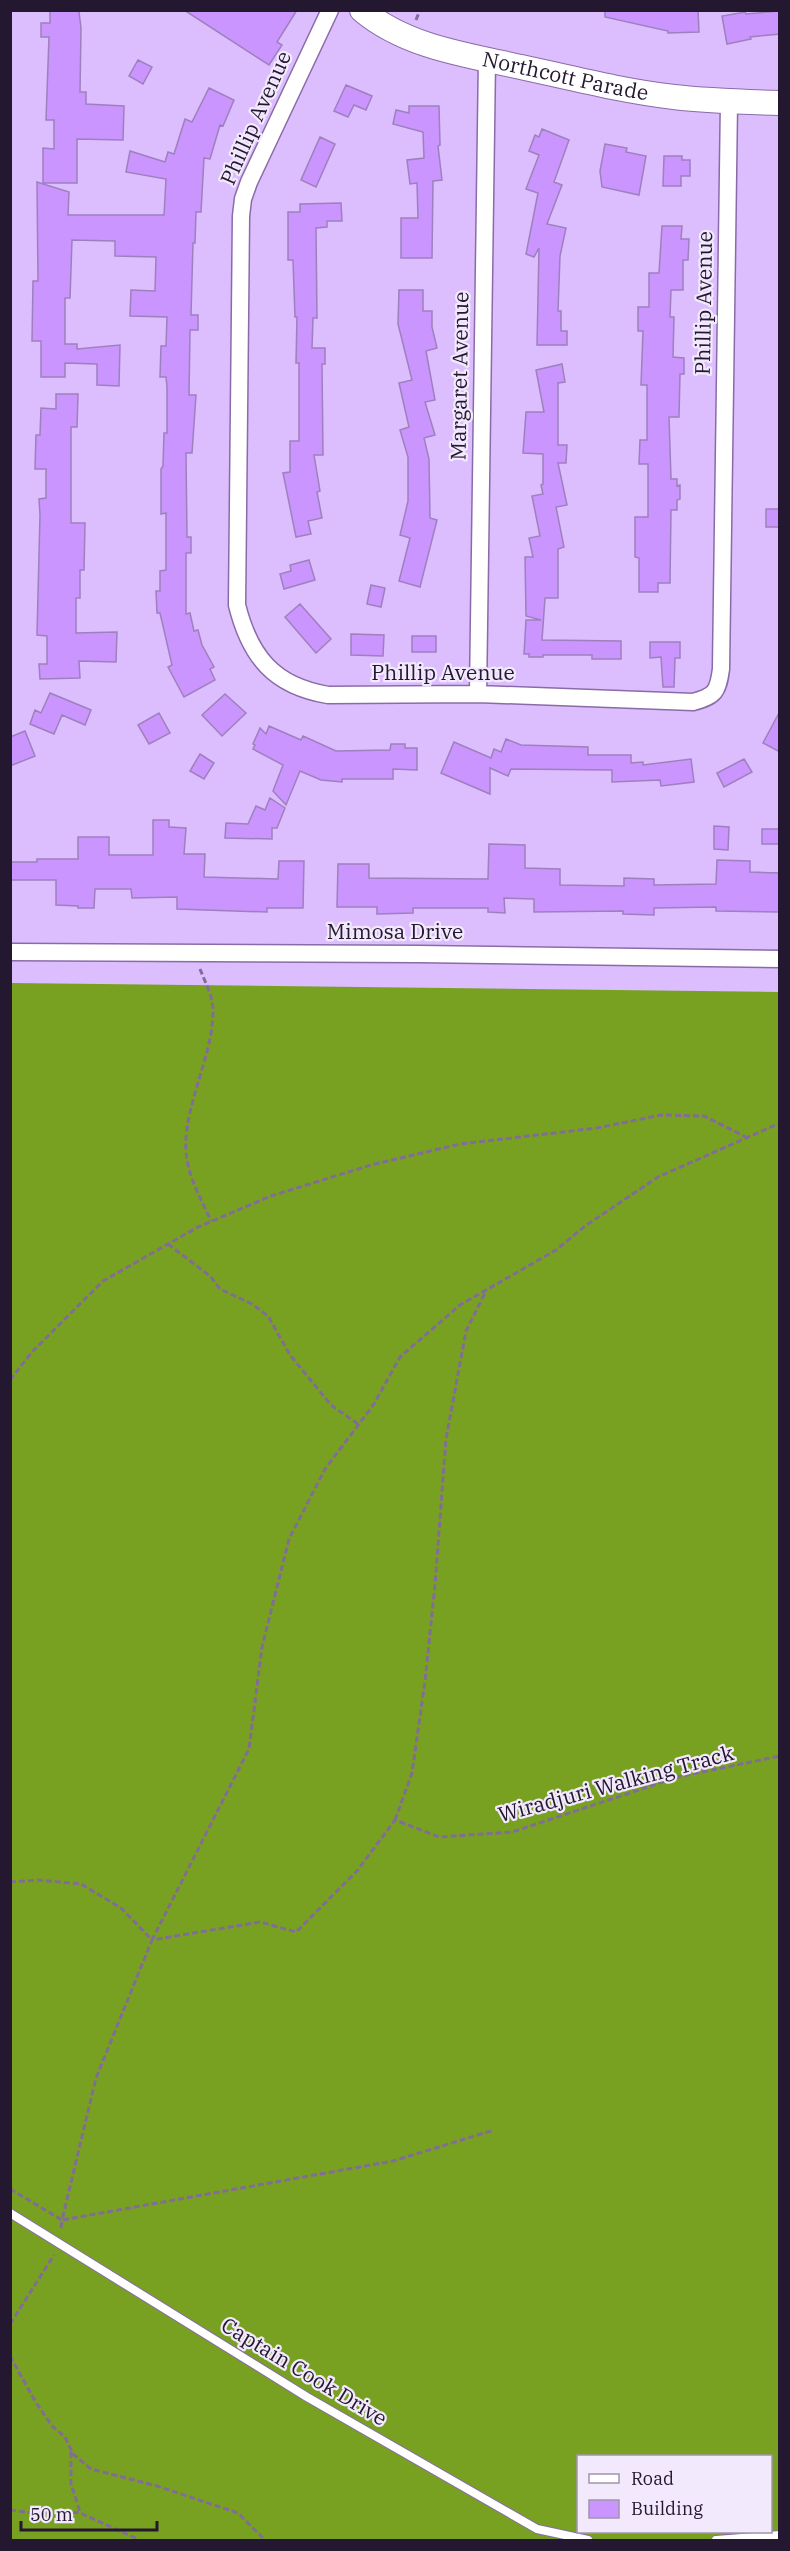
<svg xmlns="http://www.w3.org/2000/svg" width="790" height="2551" font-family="'IBM Plex Serif',serif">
	<rect width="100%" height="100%" fill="#dcbdfd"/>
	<!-- forest -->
	<path fill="#79a121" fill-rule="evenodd" d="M11,983L779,992V2540H11ZM578,2456H770V2532H578Z"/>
	<!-- building -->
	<path fill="#ca95fe" stroke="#9e80bd" stroke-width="1.5" d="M75,10L79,12L81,28L80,92H86V104L124,106L123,140L77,139V183H43V148L54,149V120H46L49,37H41V23H50V11Z
		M184,10H297L277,42L282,45L269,65Z
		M605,10H698L699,32L668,33V31L605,17Z
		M780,11V34L750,37L751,39L727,44L722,16L745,12L746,14Z
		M138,60L152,67L143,84L129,76Z
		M346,85L372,96L366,110L354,105L348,117L334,111Z
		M209,88L234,100L223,126L220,125L210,159L204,158L201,212H196L195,243H193L191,315H198V330H190L189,395H196L192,453H186L187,537H191V553H186V614L190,613L194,631L198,630L202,645L214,667L210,669L215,680L184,697L168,667L172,665L160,613H157L156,591H160V571L166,570V513L161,514V469L163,466L164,433H167V387L166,377H160L161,346H166L167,317L130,316L131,290L155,291L156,257L115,256V241L72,240L70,298H65V344H77V349L120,345L119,386L97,385V364L65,363V377H41V341H32L33,281H38L37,182L69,192L68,215H164L166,179L126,172L130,151L165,162L168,152L174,154L185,119L192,122Z
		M409,106H439L440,145L438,146L442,180L433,181L432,258H401V218H418L417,183L410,184L407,160L424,158L423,132L393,124L396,110L409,113Z
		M542,129L569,140L554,182L562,185L547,224L566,228L560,256L558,311H561V331H567V345H537L539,248L534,257L526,254L538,193L526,189L539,155L529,151L535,135L539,137Z
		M320,137L335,144L316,187L301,180Z
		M605,144L627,148L626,152L646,156L639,195L602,187L600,171Z
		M664,156H682V160H690V176H681V186H663Z
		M341,203L342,221H327V227L316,228L317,318H313L312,348H325V364H322L323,455H314L320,491L317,492L322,518L308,521L311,534L296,537L283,473L290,472V441H299V363H296L297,317H295L293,260H288V212H300V204Z
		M662,226H682L681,239H689L688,260H683V290H671L670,317H674L673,357L684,358V374H680L679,417H669L671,479H677V486L680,485V499L677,500V510H671L670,583H658V592H639V558L635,557V517H648V464H639L640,440H647V385H641L643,331H638V307H649V273H659Z
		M399,290H423V311H432V327L437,348L426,351L435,400L425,402L435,435L424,438L429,459L430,518L437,520L420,587L399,581L410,538L400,535L408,501V457L400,430L409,427L399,383L412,380L398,324Z
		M562,364L565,382L558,383V445H567L566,463H558L567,505L556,507L564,547L558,549V598H545L542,640L621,641V659H592V655H543V657H529V654H524L526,620H541L526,616L525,557H533L529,538L540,536L532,496L543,494L541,485L543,484V454L523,453L526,412H544L536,370Z
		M56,394H78L77,427H71V523H85L84,570H80V598H76V633L117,632L116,662L79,661L80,678L40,679L39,664H47V636L37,635L40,515L39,499L46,498V469H35L36,435H40L41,408L56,409Z
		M766,509H780V527H766Z
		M309,560L315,580L284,589L280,574L291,571L290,565Z
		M371,585L385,588L381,607L367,604Z
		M300,604L331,639L316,653L285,617Z
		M351,634L384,635L383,656L351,655Z
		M412,636H436V652H412Z
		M650,642H680V658H675L674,687H663L661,657L650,658Z
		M50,693L91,710L85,725L62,715L54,734L30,724L35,710L41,713Z
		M225,694L246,713L222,736L202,715Z
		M780,711V752L763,743Z
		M159,713L170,733L149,744L138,725Z
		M269,726L301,740L303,736L336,751L390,750L391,744H405V748H417V770L393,769V779H342V782L321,780L300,771L286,805L273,791L283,765L253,749L255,745L253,744L260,728L266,734Z
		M25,731L35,756L10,766V737Z
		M506,739L521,745L588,747V755H631V763L643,762V765L691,759L694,782L661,786L660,780L612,782V770L511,769L508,776L490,768V794L441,773L454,742L491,758L494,749L501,752Z
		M200,754L214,763L204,779L190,771Z
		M744,759L752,772L724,787L717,773Z
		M270,798L285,808L277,828H272V839L225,838L226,823L248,824L256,806L265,810Z
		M153,820H169V827L186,828L184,854H205L204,877L278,879L279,861H304L303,908H267V912L177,909V897L132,898L131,889H95L94,908H78V906L56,905V880H10V862H37V859H78V837H109V855H153Z
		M714,826L729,827L728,850L714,849Z
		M762,829H780V844H762Z
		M489,844L525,845V868L560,869V885L624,886V878L654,879V885L716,884L717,860L750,861V872L780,873V912L716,911V907L654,908V915L623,914V911L534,912V899L504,898L505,913L488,912V908H413V913L377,914V907H337L338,864H369V878L488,879Z"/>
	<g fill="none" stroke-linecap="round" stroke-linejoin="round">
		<!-- lane casing -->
		<g stroke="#896ca7" stroke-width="10">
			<path id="lane" d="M10,2213L307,2397L537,2529L588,2540
				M716,2540L780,2535"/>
		</g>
		<!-- street casing -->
		<g stroke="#896ca7" stroke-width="19">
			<path id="street" d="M330,10L249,182L243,199L241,216L237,605C250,657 274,686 328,695L478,694L693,702C715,696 718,692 721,669L729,102
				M478,694L487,59
				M10,952L419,954L780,959"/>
		</g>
		<!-- secondary casing -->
		<g stroke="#896ca7" stroke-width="26">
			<g id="secondary">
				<path id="s1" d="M362,10C406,47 467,55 521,67C572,78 622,91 674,97C709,101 744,102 780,103"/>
			</g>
		</g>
		<!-- path -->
		<path stroke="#826c98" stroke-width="3" stroke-dasharray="6 3" stroke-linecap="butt" d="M416,20L420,10
			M200,969C205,982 214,998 213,1013C212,1059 183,1107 186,1152C188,1177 201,1199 211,1221
			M168,1244L210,1276L220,1289L252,1304L268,1316L290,1355L331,1405L358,1424
			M10,1380L32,1352L103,1281L198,1227L271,1196L371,1165L460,1144L597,1128L661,1115L704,1116L746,1137
			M395,1820L412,1773L425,1681L435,1585L446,1439L466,1331L485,1293
			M10,1882L38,1880L81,1884L121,1908L152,1940L249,1749L262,1647L289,1539L325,1469L374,1404L400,1357L460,1305L556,1250L585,1226L658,1177L780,1123
			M10,2189L62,2220L96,2078L152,1940L260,1922L296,1932L357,1871L395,1820L439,1837L512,1832L678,1777L780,1756
			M61,2228L62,2220L393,2161L494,2130
			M10,2324L54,2255
			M10,2356L35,2401L52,2426L65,2437L73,2454L91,2469L157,2486L238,2513L265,2540
			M71,2452V2484L80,2512
			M10,2510L40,2514L59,2511L80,2513L140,2540"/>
		<!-- lane -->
		<use href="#lane" stroke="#fff" stroke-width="8"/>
		<!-- street -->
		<use href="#street" stroke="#fff" stroke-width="16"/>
		<!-- secondary -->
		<use href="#secondary" stroke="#fff" stroke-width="24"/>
	</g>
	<g text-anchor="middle" stroke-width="4.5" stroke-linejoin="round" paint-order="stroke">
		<!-- street labels -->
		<g font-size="21" fill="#241830" stroke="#f2e9fd">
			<text dy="7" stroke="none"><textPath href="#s1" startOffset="216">Northcott Parade</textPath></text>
			<text transform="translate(256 118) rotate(-66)" y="7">Phillip Avenue</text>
			<text transform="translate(704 303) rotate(-89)" y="7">Phillip Avenue</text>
			<text transform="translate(460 376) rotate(-89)" y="7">Margaret Avenue</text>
			<text x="443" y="680">Phillip Avenue</text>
			<text x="395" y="939">Mimosa Drive</text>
			<text transform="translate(616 1784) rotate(-15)" y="7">Wiradjuri Walking Track</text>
			<text transform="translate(304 2372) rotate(31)" y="7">Captain Cook Drive</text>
		</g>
	</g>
	<!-- border -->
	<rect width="790" height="2551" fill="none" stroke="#241830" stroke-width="24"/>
	<!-- legend -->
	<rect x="577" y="2455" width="195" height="78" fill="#f2e9fd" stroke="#a095ab" stroke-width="1.5"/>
	<rect x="589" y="2474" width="30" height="9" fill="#ffffff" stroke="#a095ab" stroke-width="1.5"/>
	<text x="631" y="2485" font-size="18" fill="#241830">Road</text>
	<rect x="589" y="2500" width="30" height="18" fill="#ca95fe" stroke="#a095ab" stroke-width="1.5"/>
	<text x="631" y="2515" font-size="18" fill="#241830">Building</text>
	<!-- scale -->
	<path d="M21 2521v9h136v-9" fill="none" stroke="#241830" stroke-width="3"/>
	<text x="30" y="2521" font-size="18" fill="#241830" stroke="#f2e9fd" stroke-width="4.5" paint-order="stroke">50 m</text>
</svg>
